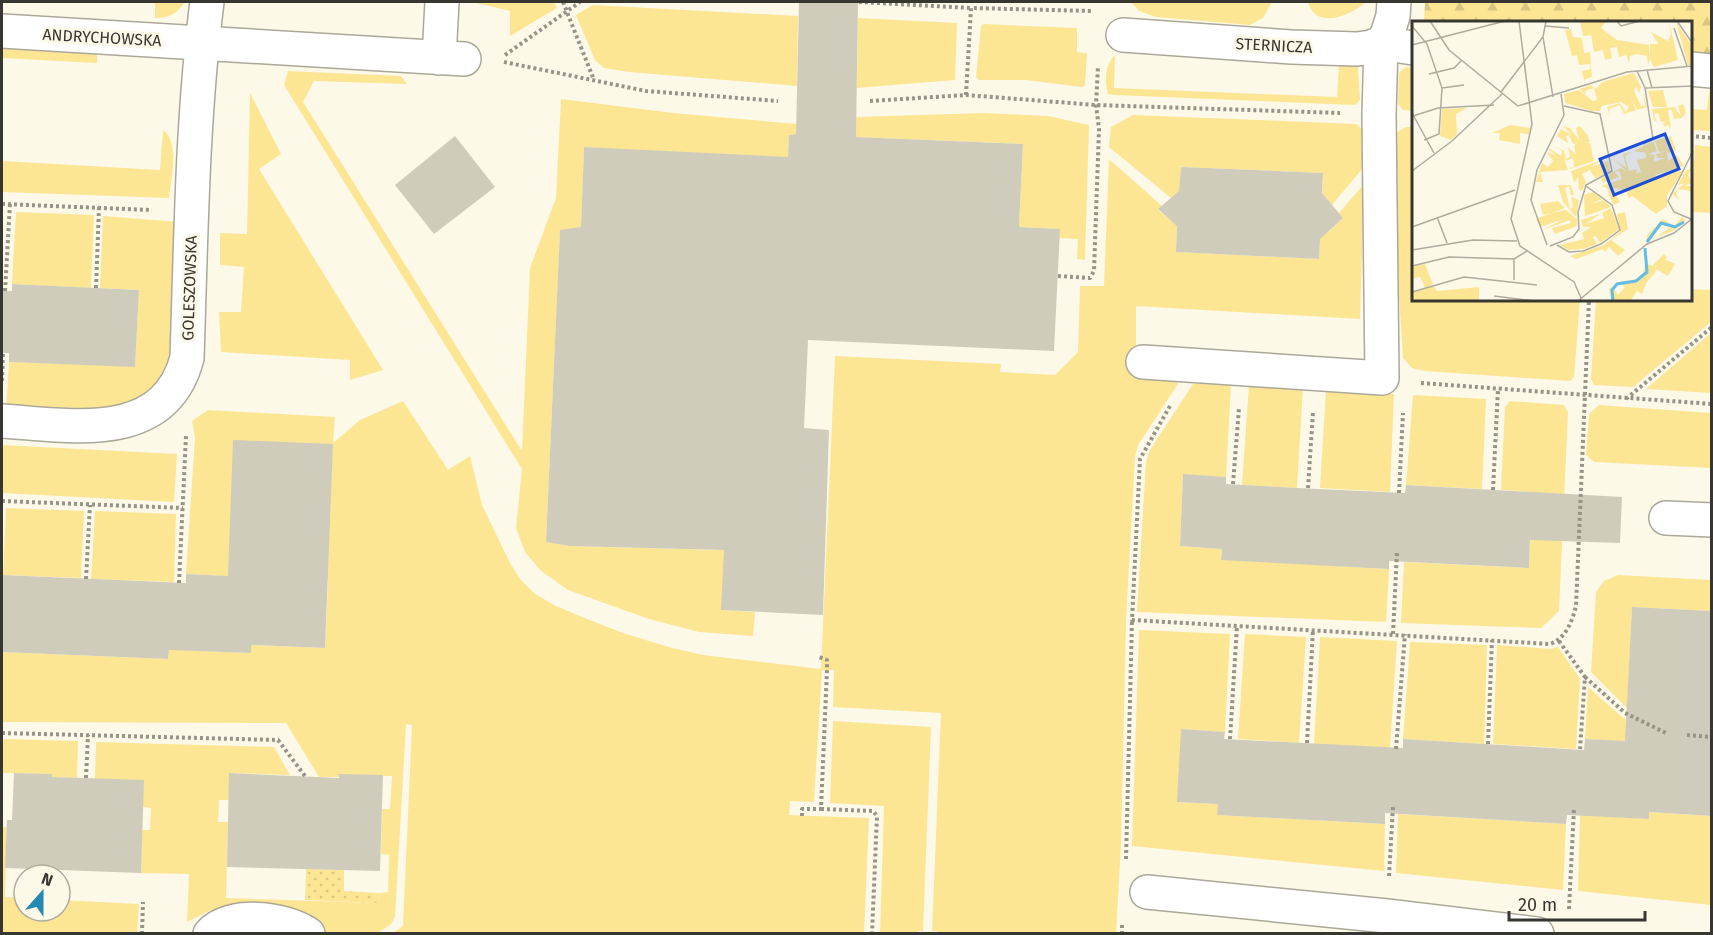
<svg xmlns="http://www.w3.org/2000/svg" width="1713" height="935" font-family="'Fira Sans',sans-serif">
	<defs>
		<pattern id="forest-firs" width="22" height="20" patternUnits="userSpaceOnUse" patternTransform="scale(1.5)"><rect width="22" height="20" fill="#fce693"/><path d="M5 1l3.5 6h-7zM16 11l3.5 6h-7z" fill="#d9c67f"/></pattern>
		<pattern id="garden-dots" width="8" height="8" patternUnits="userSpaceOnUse" patternTransform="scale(1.5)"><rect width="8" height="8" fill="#fce693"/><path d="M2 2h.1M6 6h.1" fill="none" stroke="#d9c67f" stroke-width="1.8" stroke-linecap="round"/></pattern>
	</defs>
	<rect width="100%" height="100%" fill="#fdf9e9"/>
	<!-- grass -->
	<path fill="#fce693" d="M139,2H185C177,14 169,18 155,18V2Z
		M472,2H554L557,8L510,36V11Z
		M1131,2H1272L1263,18L1250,25L1156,17L1139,11Z
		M1308,2H1366C1351,15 1316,31 1308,2Z
		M593,5L798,16L797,86L629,72L604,68L595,60L576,15Z
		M858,18L957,23L955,80L857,88Z
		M984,24L1077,28V52L1087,53L1085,85L1082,87L1026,80H979L976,77L981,26Z
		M2,48L97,52V63L2,58Z
		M1115,55L1114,88L1337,97L1339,64H1354L1358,67L1360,100L1355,105L1114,95L1108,94C1104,81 1105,65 1115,55Z
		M1406,67L1413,68V111L1403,110L1398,104L1399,73Z
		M288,71L401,76L407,84L314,81L303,102L522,451L530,268L556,198L561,99L673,113L797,124V134L789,135L788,163L584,147L581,227L560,231L546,542L569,546L757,551L721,610L755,612L753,636L699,632L649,619L568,590L541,571L525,552L516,528L522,469L284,85Z
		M1710,86L1711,131L1691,130L1690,109L1707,110Z
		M250,93L281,154L259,169L383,370L350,380V360L221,352L219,312H241L244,267L220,265V233L247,234Z
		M984,113L1048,116L1089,125L1085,260L1077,259L1078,239L1059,238L1060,229L1019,227L1023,144L856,137V117Z
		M1133,115L1356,124L1363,130L1362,169L1332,205L1322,202L1323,173L1181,167L1179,195L1171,198L1109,147L1111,127Z
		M1406,127H1413V300H1580L1574,377L1570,381L1424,371L1412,368L1403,358L1390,153C1392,139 1393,133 1406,127Z
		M163,130C180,142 171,179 169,198L2,192V161L160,170Z
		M1695,145L1711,147V213L1691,212Z
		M1109,159L1162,206L1158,210L1173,222L1177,223L1176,252L1319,259L1320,231H1329L1342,219L1339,213L1364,184L1360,319L1136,306V377L1176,381L1178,384L1138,445L1135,457L1126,620L1121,845L1116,933L938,934L937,931H932L941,713L833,707L834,670H822L814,802L790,801L789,815L869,818L864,933H393L403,926L412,725L406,724L395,917L391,924L378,933H323L284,908L224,907L209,911L187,922L189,874L141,873L142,830H150L151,808L143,807L95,779L96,742L274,747L290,775L230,773L229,800H219L218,822H228L226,898L378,903L379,893L388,892L389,855L381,854L382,809H390L392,776L338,775V777H319L286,723L2,722V652L168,659L169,642L184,650L250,653L251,645L325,648L328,581L186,574L195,438L192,421L208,410L335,417L333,443L360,420L403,401L448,470L470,456L482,505L510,563L520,579L535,594L556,606L587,619L623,633L672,648L703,655L821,669L835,356L1001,364L1000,372L1055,375L1078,352L1080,286H1104Z
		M16,212L94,215L91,288L12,284Z
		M103,216L180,222L177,347L159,386L123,407L100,412H6L9,362L135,366L139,290L100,288Z
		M1691,289L1711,290V322L1633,387L1594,385L1591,379L1596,300H1690Z
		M1711,333V393L1646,389Z
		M1193,384H1231L1226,477L1183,475L1180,546L1222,549L1221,559L1389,569L1386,622L1137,612L1146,462L1150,450Z
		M1249,385L1303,387L1297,488L1242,485Z
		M1326,390L1394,394L1390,492L1320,488Z
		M1413,395L1486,399L1482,489L1406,485Z
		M1510,401L1564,405L1568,412L1559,611L1541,628L1401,623L1404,562L1529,568L1533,492L1501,490L1505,407Z
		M1599,405L1711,413V468L1594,462L1586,455L1589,414Z
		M2,445L177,454L174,502L2,493Z
		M6,508L84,511L81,578L3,575Z
		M95,511L176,514L174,582L91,579Z
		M1618,575L1711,580V611L1632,607L1627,708L1591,672L1596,592L1604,581Z
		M1139,630L1230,634L1225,732L1182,729L1178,802L1218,804V815L1385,824L1384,871L1132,846Z
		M1245,634L1306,637L1299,743L1238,739Z
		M1320,637L1397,641L1390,748L1314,744Z
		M1410,642L1487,645L1484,744L1403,739Z
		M1497,645L1550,649L1558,647L1580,679L1576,749L1493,744Z
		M1588,687L1622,717L1665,744L1585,739Z
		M833,721L931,727L923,931H918V933H880L884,806L830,803Z
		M4,739L78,741L77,778L52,777V774L2,773V741Z
		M1649,812L1711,816V905L1578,891L1580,815L1649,819Z
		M1398,814L1566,824L1563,890L1396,873Z
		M2,827H7L5,897L24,898V911H60V900L139,904L137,933H2Z"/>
	<!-- forest -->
	<path fill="url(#forest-firs)" d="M1425,2H1711V56L1691,55L1690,22H1424Z"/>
	<!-- garden -->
	<path fill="url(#garden-dots)" d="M306,869L344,870V891L379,893L378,903L305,900Z"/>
	<!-- building -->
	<path fill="#cfccbc" d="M799,2H858L856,137L1023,144L1019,227L1060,229L1054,351L808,340L804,428L829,430L823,615L721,610L724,550L569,546L546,542L560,230L581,227L584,147L788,157L789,135L796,134Z
		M455,136L495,187L434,234L395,185Z
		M1181,167L1323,173L1322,193L1343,218L1320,239L1319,259L1176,252L1177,226L1158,209L1179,191Z
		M12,284L139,290L135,367L9,362V353H2V291H12Z
		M233,440L333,444L325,648L251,645V653L169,650L168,659L2,652L3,575L186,583V574L228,576Z
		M1183,474L1226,477V484L1297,488L1405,493L1406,485L1622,497L1620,543L1530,540L1529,568L1389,561V569L1221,560L1222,549L1180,546Z
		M1632,607L1712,611V816L1649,812V819L1567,815L1566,824L1385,813V824L1217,815L1218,804L1177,802L1181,729L1225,732L1224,739L1403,748V739L1584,750L1585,739L1625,741Z
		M14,773L52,774V777L144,780L141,873L5,868L7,820H12Z
		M229,773L339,778L338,774L383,775L380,871L227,867Z"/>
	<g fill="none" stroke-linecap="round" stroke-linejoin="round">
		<!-- minor casing -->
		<g stroke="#aba899" stroke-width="36">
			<path id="minor" d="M2,31L464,59
				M1123,35L1291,47L1357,49L1371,47L1381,43L1387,35L1393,16L1394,2
				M439,58L442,2
				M1690,69L1712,71
				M1143,362L1382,378L1379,115L1381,43L1413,48
				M2,421C69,425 164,445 187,358C191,239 192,119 207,2
				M1666,518L1712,520
				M1147,892L1387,916L1537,934
				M210,934C230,911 285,918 308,934"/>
		</g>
		<!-- path -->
		<path stroke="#969489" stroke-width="4" stroke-dasharray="3 3" stroke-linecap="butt" d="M563,2L594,80
			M859,2L971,8
			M505,55L580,2
			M504,62L646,91L778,101
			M966,95L971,8L1092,11
			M870,101L966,95L1096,105L1340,113
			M1690,136L1712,138
			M2,204L152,210
			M1058,276L1090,278L1094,271L1099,129L1096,105L1098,67
			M96,288L99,207
			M5,291L10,204
			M2,381L3,353
			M1421,383L1712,404
			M1626,399L1712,327
			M1170,406L1140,459L1132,620L1550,644C1566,638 1572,622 1576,606L1589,300
			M1233,484L1239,408
			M1308,488L1313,412
			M1493,490L1498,389
			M1399,493L1403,413
			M2,501L183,508
			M86,579L90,505
			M179,583L186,436
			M1393,634L1397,552
			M1559,641L1585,677L1580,749
			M1585,677L1625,713L1666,733
			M2,733L278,740L305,776
			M1687,735L1712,737
			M1230,739L1237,626
			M1307,743L1313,629
			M1488,744L1492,640
			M1396,749L1405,634
			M86,778L88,735
			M821,809L873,811L877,816L872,934
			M802,816V809H821L827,670V660L819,657
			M1126,859L1132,620
			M1389,876L1393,807
			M1569,909L1574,808
			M142,934L143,902
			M1122,934V923"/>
		<!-- minor -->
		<use href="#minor" stroke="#fff" stroke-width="33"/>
	</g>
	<g text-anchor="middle" stroke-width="6" stroke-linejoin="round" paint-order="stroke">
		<!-- street labels -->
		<g font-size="16" fill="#383630" stroke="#fdf9e9">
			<text transform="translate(102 37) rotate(3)" y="6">ANDRYCHOWSKA</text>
			<text transform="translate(1274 45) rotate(3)" y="6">STERNICZA</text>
			<text transform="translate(189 288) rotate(-88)" y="6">GOLESZOWSKA</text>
		</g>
	</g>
	<!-- overview -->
	<g transform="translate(1412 21)">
		<rect width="280" height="280" fill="#fdf9e9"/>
		<path d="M264,1L280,25V44H276ZM159,8L161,16L170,17L172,32L178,31L180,56L172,59L170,50L179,48L178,43L167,44L165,34L160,35L153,9ZM179,13H191L205,26L212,24L215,34L207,36L205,26L198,27L200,37L193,39L191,29L182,31ZM222,52L229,66L227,72L224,65L222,70L229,85H233L231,72L235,86L225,89L218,74L224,89L212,93L208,84L197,88L198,95L195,86L208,82L214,91L217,86L209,81L190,85L188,90H180L153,82L152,73L167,69L181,80L185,79L182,67L173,70L174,74L168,68L179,64L184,68L190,61ZM251,69L255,86H241L236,70ZM271,83L274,91L270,97L262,98L260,89H256L259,108L256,104L252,106L251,102L255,100L249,101L246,92L242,93L245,101L242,99L240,88L262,86L269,95L266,85ZM98,104L118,107L117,113L108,112V123L87,119L88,112H80ZM172,104L178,121L161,123L157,114L154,115L156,122L145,115L149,108L160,114L151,105L158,107L167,119L164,107L168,105L175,114ZM259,115L264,130L255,132L256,140L265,134L272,145L243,154L245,157L271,149L255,175V184L243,166L216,177L215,169L200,167L201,172H207L203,173L208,181L202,184L197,175L191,176L197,174L195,167L189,165L210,158L207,150L203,151L207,156L196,160L191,162L189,157L209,147L215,151L200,136L205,135L201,137L214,147L211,133L220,131L213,135L217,150L225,148L224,152L229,151L225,139L234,137V132L222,130L241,120L245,130L236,133L243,134L241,141L254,137H246L244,133L255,130L247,131L243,120ZM171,121L178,122L182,140L158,148L156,142L158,147L162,146L161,137L154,140L152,137L156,149L128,151L131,161H124L130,142L136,146L141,140L135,131L144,134L137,129V127L149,135L150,130L141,124L152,130L154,138L158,136L156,126L164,134L162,124ZM192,138L179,146L196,140L199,151L183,157L178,149L170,153L174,161L170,170L167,169L166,156L162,162L159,150ZM280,147L276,154L280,162L272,165H280V176L278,170L267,168L264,172L267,179L260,173L273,162L266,164L273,150ZM146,164H159L162,174L159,175L157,165L153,167L158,188L161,186L159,176L167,179L164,196L151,181ZM181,171L190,178L179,183L192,179L199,186L173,195L172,174ZM146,180L153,187L140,192L154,189L165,198V205L143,213L140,207L159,202L158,199L130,209L152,198L128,206L124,198L139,192L131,194L128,183ZM199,187L207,208L188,222L184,215L181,216L185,223L171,228L157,229L148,224L172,218L170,212L179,206H171L169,199L188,193L174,203L192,197L190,192ZM213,191L216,208L199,219L213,229L206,235L197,226L193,231L191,228L164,238L158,235L192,224L208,211L205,193ZM271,195L273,200L263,209L243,217L259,206L250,204L234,222L235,214L251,198L262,205ZM252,238L263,243L256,255L242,247ZM13,243L21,263L13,267L8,256L0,258V246ZM234,263L230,273L225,270L218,280H208L212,270ZM21,264L25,270L67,266V280H0V271Z" fill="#fce693"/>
		<path d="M168,0H194L189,7L205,19L237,24L238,37V23H246L239,11L256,20L259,13L257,0L266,39L242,46L238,38L236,44L235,35L224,33L218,35L217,43L212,25L205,26L191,13L171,15ZM55,87L44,93L45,113L39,119L28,115L30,88ZM252,233L255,237L242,246L244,250L232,265L212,270L208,280H199L197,268L206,262L202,268L206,274L213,266L208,261L230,257L233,242L240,245Z" fill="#fce693"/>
		<path d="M248,163L254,166L255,185L244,193L219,174Z" fill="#fce693"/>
		<path fill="none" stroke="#63bde8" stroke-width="3" d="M235,221L249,202L263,206L272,201M201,280L200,269L205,263L224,260L235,251L233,227"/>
		<path fill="none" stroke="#aeab9f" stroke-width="1.5" d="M18,0L37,29L106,85L215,51L281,45M107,0L120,103L99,198L108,225L162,261L169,277M205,0L209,5L228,0M265,0L281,23M0,5L15,23L30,67L27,113L12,119M133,5L157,7M262,7L275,45M131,16L141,76M0,24L93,0M235,49L240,67M225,50L233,67L241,118L231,123M17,53L42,47L50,39M30,67L52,64M233,67L281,65M89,71L131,16L134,0M0,92L22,132M1,95L26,87L82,84M0,150L40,120L90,73M25,196L35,222M279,198L262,191L256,180L281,130M0,206L103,169M135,224L119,179L125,149L152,94L149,73M145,224L157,231L171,230L189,223L208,209L200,184L174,165M138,225L161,216L167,208L166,191L174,164L200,150L188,93L152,85M0,229L61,219L105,220M0,245L37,236L102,238L115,230M102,259V238M0,271L52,256L125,264M82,275L123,280M166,280L235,223L262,212L281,197"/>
		<path fill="#1d4ed8" fill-opacity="0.15" stroke="#1d4ed8" stroke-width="3" d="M253,113L267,148L202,174L188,138Z"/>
		<rect width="280" height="280" fill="none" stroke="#383630" stroke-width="3"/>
	</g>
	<!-- border -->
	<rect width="1713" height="935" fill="none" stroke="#383630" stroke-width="6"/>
	<!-- north arrow -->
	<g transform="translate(42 893) rotate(21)"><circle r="28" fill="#fdf9e9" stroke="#aeab9f" stroke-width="1.5"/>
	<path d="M0-4.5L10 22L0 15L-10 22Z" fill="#2689b3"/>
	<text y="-9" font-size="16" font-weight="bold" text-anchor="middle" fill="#383630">N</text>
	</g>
	<!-- scale -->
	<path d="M1509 911v9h136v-9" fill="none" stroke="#383630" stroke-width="3"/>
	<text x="1518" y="911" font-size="18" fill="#383630" stroke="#fdf9e9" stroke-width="4.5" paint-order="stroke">20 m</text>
</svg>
